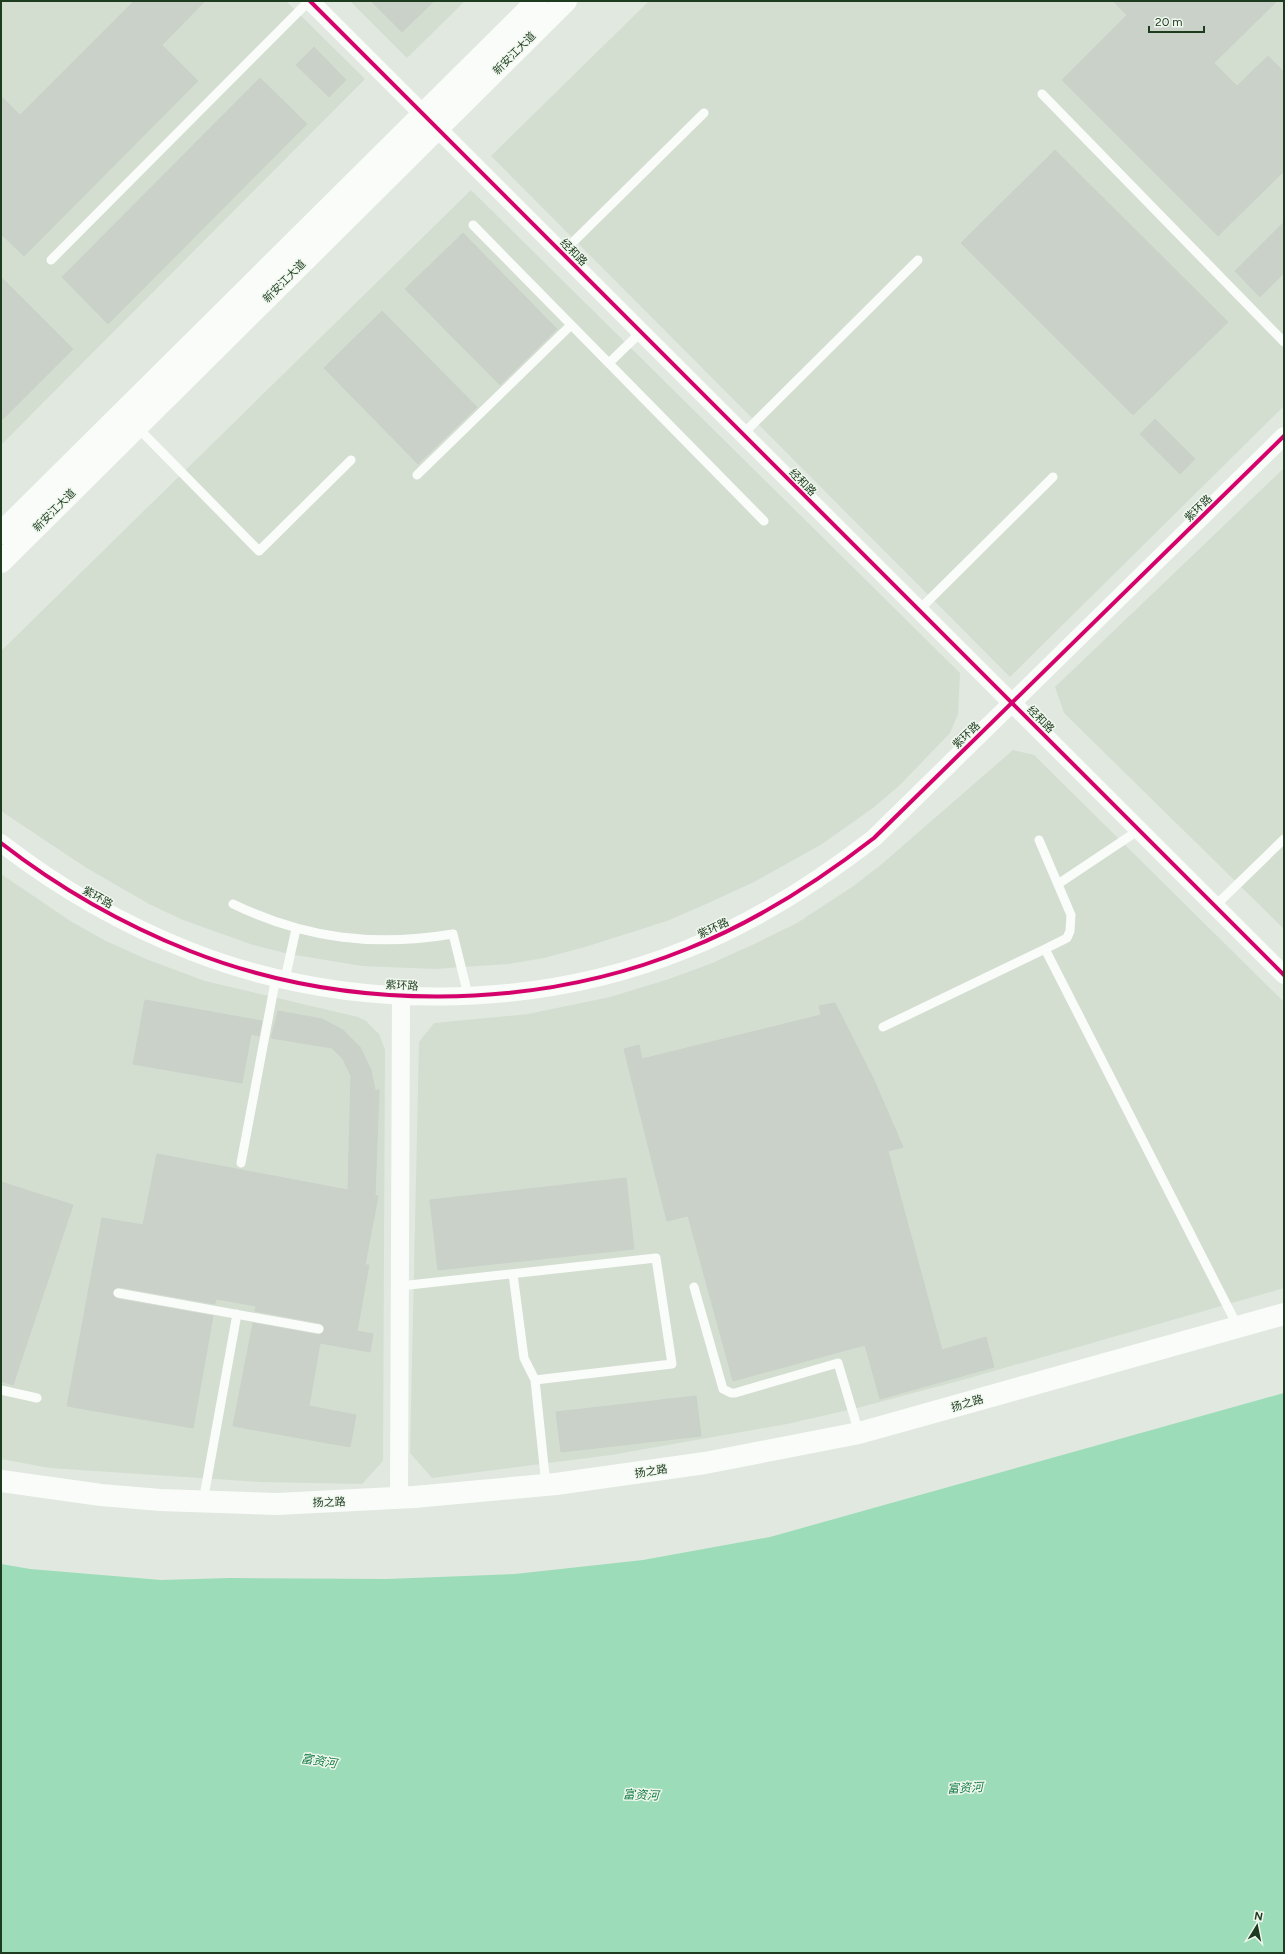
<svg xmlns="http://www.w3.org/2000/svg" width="1285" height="1954" font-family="Figtree,'Noto Sans SC',sans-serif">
	<rect width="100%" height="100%" fill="#e1e8e0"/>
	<!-- built -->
	<path fill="#d3ded0" d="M1,1H286L365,79L1,445Z
		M350,1H465L407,58Z
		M649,1H1284V406L1010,677L491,156Z
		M471,190L960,673L958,714L950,733L900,785L873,808L822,844L754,882L706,904L667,921L585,947L544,958L508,964L435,969L362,966L289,954L253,945L183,920L149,904L85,867L1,811V651Z
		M1284,468V929L1064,713L1055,687Z
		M1013,750L1034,755L1284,1002V1288L966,1379L861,1407L787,1424L611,1455L432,1478L410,1453L419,1042L434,1023L528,1014L610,997L666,980L710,964L752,945L797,923L855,885L883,863Z
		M1,874L72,922L106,941L146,959L205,981L358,1017L366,1021L379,1034L385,1050L383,1461L362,1484L261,1482L50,1468L1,1459Z"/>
	<!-- water -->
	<path fill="#9cdcb9" d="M1284,1393V1953H1V1564L30,1569L161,1580L230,1578L387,1579L515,1574L643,1560L770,1537Z"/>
	<!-- building -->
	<path fill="#c9d1c9" stroke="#cad1c9" d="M134,1H205L162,45L198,81L24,256L1,234V96L20,115Z
		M371,1H434L402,32Z
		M1113,1H1277L1214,63L1237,86L1268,56L1284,72V171L1218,236L1062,80L1127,15Z
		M314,47L346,80L329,97L296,65Z
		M260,78L307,124L108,324L62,277Z
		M1055,150L1228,322L1133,415L961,243Z
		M1284,222V273L1260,297L1235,271Z
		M463,233L557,329L500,385L405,289Z
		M1,277L73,349L1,421Z
		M382,311L477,407L418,464L324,368Z
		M1155,419L1195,459L1180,474L1140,434Z
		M145,1000L262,1021L259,1036L251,1034L242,1083L133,1064Z
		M835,1003L873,1078L903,1147L888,1151L942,1350L986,1337L994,1367L880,1399L865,1345L733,1381L688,1216L667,1221L624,1049L639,1045L642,1059L821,1015L819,1006Z
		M278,1011L322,1019L343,1030L360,1047L371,1070L375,1090H379L375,1195L378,1196L365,1265H369L357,1331L373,1334L370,1352L320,1343L309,1406L356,1415L350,1447L233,1426L253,1323L318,1335L323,1333L325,1327L320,1323L255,1311L256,1306L216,1299L215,1304L119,1287L116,1288L112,1292L113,1295L117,1299L213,1316L193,1428L67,1406L102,1218L143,1225L157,1154L348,1190L351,1076L343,1059L332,1048L271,1038Z
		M626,1178L634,1249L438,1270L430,1200Z
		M1,1182L73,1205L13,1385L1,1381Z
		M696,1396L701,1436L561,1452L556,1412Z"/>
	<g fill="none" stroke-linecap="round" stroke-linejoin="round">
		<!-- service -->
		<path stroke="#fafcfa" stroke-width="9" d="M1042,94L1284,342
			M473,225L764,521
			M562,253L704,113
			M51,260L309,1
			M609,363L641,332
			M137,427L259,551L351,460
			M743,434L918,260
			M417,475L571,325
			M919,610L1053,477
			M1039,840L1071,915L1070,931L1067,938L1045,949
			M1058,884L1139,830
			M233,904C306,939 374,947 453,934L468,995
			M1215,906L1284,839
			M285,979L296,929
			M883,1027L1045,949L1238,1327
			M241,1163L276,977
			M513,1274L524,1358L535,1380L546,1485
			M400,1286L656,1258L672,1364L535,1380
			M694,1287L723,1389L731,1393H735L838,1363L859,1433
			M118,1293L319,1329
			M1,1390L37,1398
			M203,1502L237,1314"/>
		<!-- minor -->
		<path stroke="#fafcfa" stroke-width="18" d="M310,1L1284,975
			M1,843C59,888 122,924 190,951C345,1012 532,1012 687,949C755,922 816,883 874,838L1284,436
			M399,1498L401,994"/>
		<!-- tertiary -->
		<path stroke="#fafcfa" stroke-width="22" d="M1,1481L101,1495L160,1500L277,1504L414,1497L556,1484L705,1463L859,1433L1284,1314"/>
		<!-- secondary -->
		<path stroke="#fafcfa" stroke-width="22" d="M1,533L537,1
			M1,562L566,1"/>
		<!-- cycleway casing -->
		<g stroke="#f0f7ee" stroke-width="6">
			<path id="cycleway" d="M310,1L1284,975
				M1,843C59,888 122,924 190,951C345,1012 532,1012 687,949C755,922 816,883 874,838L1284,436"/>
		</g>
		<!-- cycleway -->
		<use href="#cycleway" stroke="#d6006c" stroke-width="4"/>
	</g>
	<g text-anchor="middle" stroke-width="3" stroke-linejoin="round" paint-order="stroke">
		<!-- street labels -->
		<g font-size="11" fill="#1d3c1f" stroke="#f0f7ee">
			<text transform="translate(514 53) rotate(-45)" y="4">新安江大道</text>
			<text transform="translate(574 252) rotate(45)" y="4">经和路</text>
			<text transform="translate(284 281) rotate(-45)" y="4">新安江大道</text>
			<text transform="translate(803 482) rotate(45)" y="4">经和路</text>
			<text transform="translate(1198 508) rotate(-44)" y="4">紫环路</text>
			<text transform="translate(54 510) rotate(-45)" y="4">新安江大道</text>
			<text transform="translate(1041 719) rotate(45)" y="4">经和路</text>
			<text transform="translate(966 735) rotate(-44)" y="4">紫环路</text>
			<text transform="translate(98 897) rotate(29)" y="4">紫环路</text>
			<text transform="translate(713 928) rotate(-25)" y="4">紫环路</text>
			<text transform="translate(402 985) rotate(3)" y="4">紫环路</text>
			<text transform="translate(967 1403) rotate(-16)" y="4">扬之路</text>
			<text transform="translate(651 1471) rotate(-9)" y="4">扬之路</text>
			<text transform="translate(329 1502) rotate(-2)" y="4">扬之路</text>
		</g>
		<!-- water labels -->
		<g font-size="12" font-style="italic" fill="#127d45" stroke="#f0f7ee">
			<text transform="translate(319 1761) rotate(9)" y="4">富资河</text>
			<text transform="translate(965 1788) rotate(-3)" y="4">富资河</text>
			<text transform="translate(641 1795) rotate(2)" y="4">富资河</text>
		</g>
	</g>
	<!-- border -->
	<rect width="1285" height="1954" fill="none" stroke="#1d3c1f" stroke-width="4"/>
	<!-- north arrow -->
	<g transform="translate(1257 1926) rotate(10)" stroke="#f0f7ee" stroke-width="3" paint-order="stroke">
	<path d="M0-3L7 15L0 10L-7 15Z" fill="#1d3c1f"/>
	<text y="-6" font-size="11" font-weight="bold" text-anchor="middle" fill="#1d3c1f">N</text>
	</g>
	<!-- scale -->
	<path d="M1149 26v6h55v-6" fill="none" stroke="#1d3c1f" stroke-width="2"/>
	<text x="1155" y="26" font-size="12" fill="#1d3c1f" stroke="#f0f7ee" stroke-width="3" paint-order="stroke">20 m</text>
</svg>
